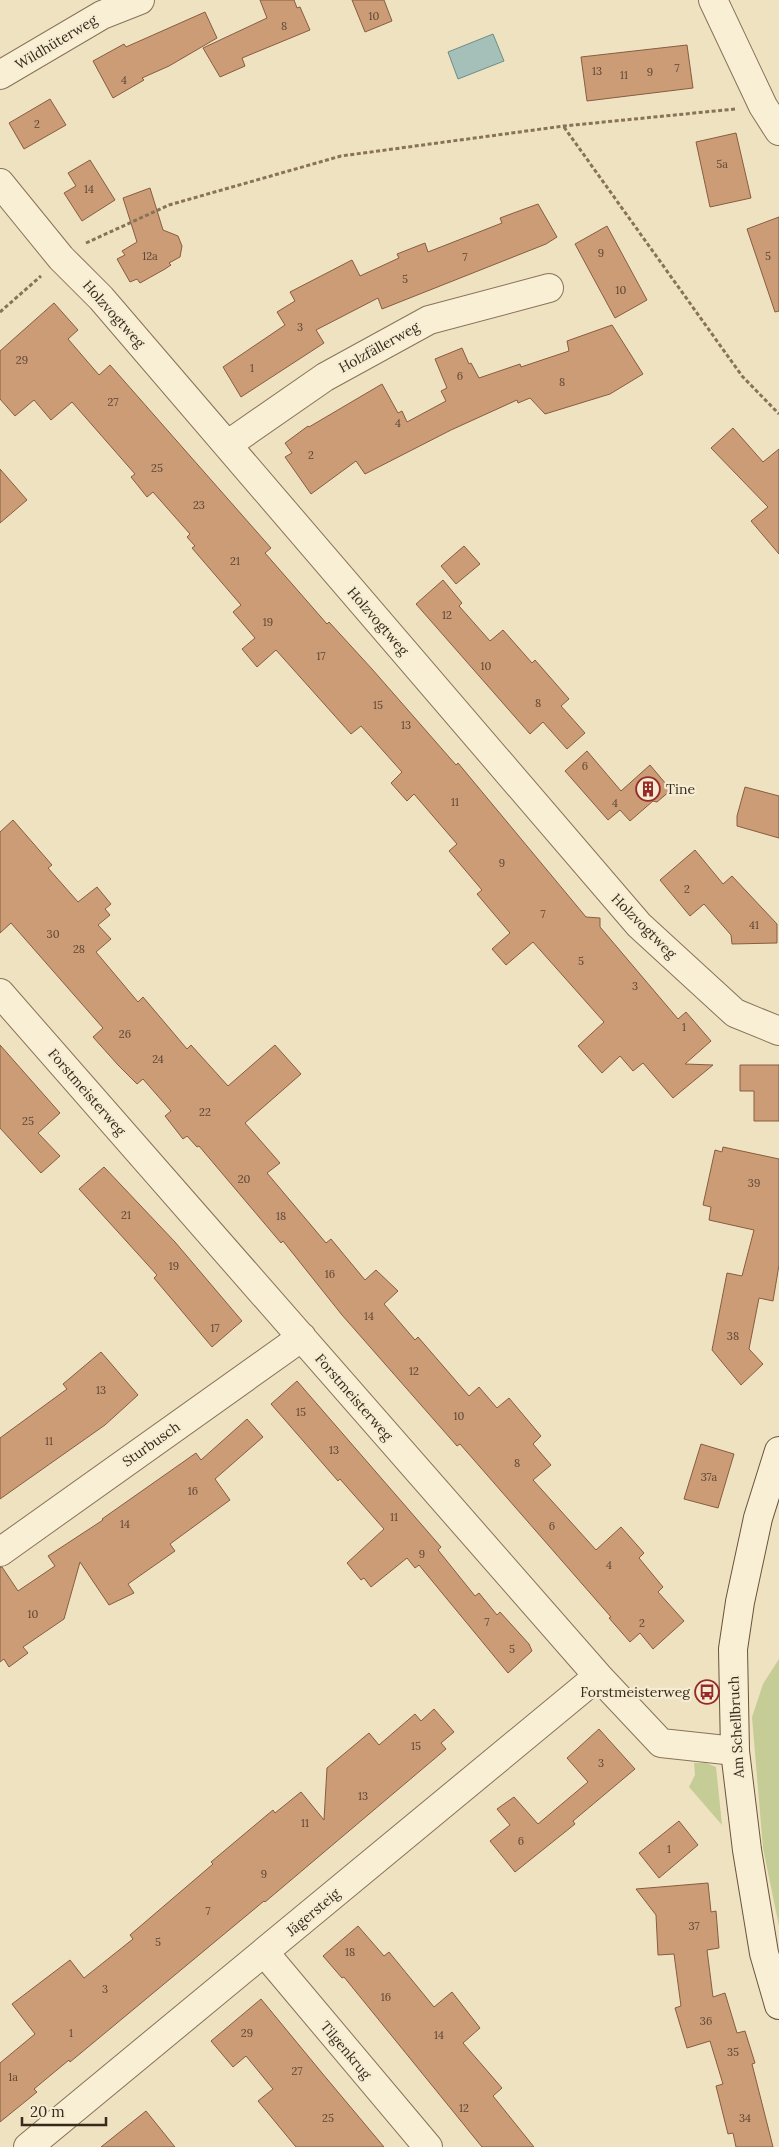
<svg xmlns="http://www.w3.org/2000/svg" width="779" height="2147" font-family="Lora,serif">
	<rect width="100%" height="100%" fill="#eee2c1"/>
	<!-- green -->
	<path fill="#c5cc95" d="M779,1659V1926L763,1848L752,1717L763,1684Z
		M694,1763H706L716,1767L722,1825L689,1787L695,1775Z"/>
	<!-- water -->
	<path fill="#a4c0b9" stroke="#6b8e86" d="M493,34L504,61L458,79L448,52Z"/>
	<!-- building -->
	<path fill="#cc9c77" stroke="#875d3f" d="M260,0H294L297,8L300,7L310,30L242,58L245,66L220,77L203,48L267,18Z
		M352,0H384L392,21L365,32Z
		M205,12L217,38L169,66L142,78L144,80L113,98L93,61L124,44L126,47Z
		M687,45L693,88L587,101L581,57Z
		M50,99L66,125L24,149L9,123Z
		M736,133L751,198L710,207L696,142Z
		M90,160L115,200L82,221L64,193L76,186L68,173Z
		M150,188L163,230L178,236L182,246L180,257L169,263L171,265L165,269L140,283L137,279L130,282L117,259L125,255L122,251L137,242L123,198Z
		M538,204L557,237L546,244L382,309L378,298L316,330L324,343L241,397L223,367L285,325L277,312L295,301L290,292L352,260L360,276L399,258L397,254L425,243L428,252L502,223L500,218Z
		M779,217V311L775,312L747,229Z
		M607,226L647,300L615,318L575,244Z
		M54,303L78,330L68,339L99,375L110,365L271,548L265,553L327,624L329,622L372,669L456,765L458,763L586,917L600,918V927L678,1019L686,1012L711,1041L685,1064L713,1065L673,1098L643,1063L633,1071L620,1056L602,1073L578,1046L604,1022L533,942L506,965L492,949L510,933L477,894L482,890L449,851L457,844L414,794L407,801L391,783L402,772L361,726L351,734L276,650L257,667L242,649L255,638L233,612L241,605L192,548L195,546L187,537L190,534L153,492L147,497L131,477L135,474L72,402L51,420L34,400L15,416L0,399V351Z
		M612,325L643,374L610,394L545,414L530,398L518,403L517,400L451,430L365,474L356,461L311,494L285,457L292,453L285,443L308,426L309,427L382,384L398,413L402,411L407,422L446,401L441,391L447,388L435,359L462,348L469,364L471,363L479,378L520,364L521,367L569,351L567,341Z
		M733,428L763,462L779,449V554L751,521L768,507L711,448Z
		M0,469L27,500L0,523Z
		M464,546L480,564L456,584L441,566Z
		M443,580L462,603L459,606L490,641L503,630L532,663L535,660L569,699L561,706L585,733L567,749L543,722L530,734L416,604Z
		M587,751L621,791L650,765L671,790L657,802L653,801L630,821L620,810L608,820L565,771Z
		M745,787L779,796V838L737,826V816Z
		M13,820L52,865L48,868L78,902L97,887L111,904L105,909L110,915L98,925L111,939L96,952L138,1002L143,997L187,1049L191,1045L228,1086L275,1045L301,1074L245,1123L280,1163L267,1173L326,1243L331,1239L365,1280L376,1270L398,1291L384,1304L415,1340L418,1337L469,1396L479,1387L497,1408L509,1398L541,1436L533,1444L551,1465L533,1480L596,1550L621,1527L644,1553L639,1558L663,1587L658,1592L684,1621L653,1649L640,1633L630,1642L609,1618L611,1617L460,1444L457,1446L342,1315L283,1241L281,1243L199,1146L197,1147L187,1136L183,1139L165,1116L171,1111L143,1079L137,1084L118,1065L93,1037L103,1028L11,923L0,933V832Z
		M695,850L723,884L732,876L777,924V943L732,944L731,935L704,904L690,916L660,880Z
		M0,1045L60,1113L38,1133L60,1156L41,1173L0,1128Z
		M740,1065H779V1121H754V1091H740Z
		M723,1147L779,1159V1265L773,1301L759,1298L749,1349L763,1364L741,1385L712,1350L727,1273L742,1276L754,1230L709,1220L711,1207L703,1205L715,1150L722,1152Z
		M104,1167L175,1242L242,1321L212,1347L154,1278L157,1275L79,1189Z
		M101,1352L138,1395L105,1425L0,1499V1438L67,1389L63,1384Z
		M297,1381L441,1547L438,1550L475,1596L479,1593L497,1615L500,1612L529,1644L532,1651L508,1673L419,1565L415,1568L407,1558L371,1587L364,1578L361,1580L347,1563L384,1529L340,1479L338,1481L271,1404Z
		M247,1419L263,1437L215,1479L230,1500L170,1544L175,1551L128,1584L134,1593L109,1605L80,1562L64,1619L23,1647L28,1653L9,1667L4,1659L0,1662V1567H2L18,1591L55,1566L48,1556L103,1520L102,1519L196,1453L201,1460Z
		M701,1444L734,1454L718,1508L684,1499Z
		M434,1709L454,1732L441,1743L446,1749L265,1902L264,1901L99,2038L70,2062L69,2060L34,2089L37,2092L0,2122V2063L35,2034L12,2004L70,1960L84,1978L133,1939L130,1935L213,1864L211,1862L273,1810L275,1813L301,1792L324,1820L327,1768L369,1733L379,1745L415,1714L421,1721Z
		M599,1729L635,1769L573,1821L575,1824L515,1872L490,1841L510,1825L497,1809L514,1797L538,1824L588,1782L567,1758Z
		M679,1821L698,1845L659,1878L639,1853Z
		M708,1883L711,1912L716,1911L719,1948L707,1950L713,1997L725,1993L737,2033L745,2031L755,2063L752,2064L773,2147H736L733,2133L728,2134L716,2086L723,2084L710,2041L687,2048L675,2008L681,2006L674,1954L658,1955L656,1915L636,1889Z
		M358,1926L384,1956L389,1952L434,2007L452,1992L480,2028L463,2043L502,2088L493,2096L534,2147H482L344,1977L342,1978L323,1956Z
		M261,1999L322,2073L384,2147H296L258,2101L273,2089L246,2056L233,2067L211,2041Z
		M146,2111L175,2147H101Z"/>
	<g fill="none" stroke-linecap="round" stroke-linejoin="round">
		<!-- street casing -->
		<g stroke="#887359" stroke-width="30">
			<path id="street" d="M713,0L763,106L779,131
				M0,75L102,15L140,0
				M0,183L61,258L101,298L639,925L735,1013L779,1031
				M227,445L325,377L429,320L549,288
				M0,993L598,1676L661,1743L735,1751
				M0,1552L302,1337
				M264,1952L428,2147
				M28,2147L598,1676"/>
		</g>
		<!-- secondary casing -->
		<g stroke="#69543c" stroke-width="30">
			<path id="secondary" d="M779,1451L758,1518L740,1602L733,1649L735,1751L747,1850L764,1953L779,2005"/>
		</g>
		<!-- path -->
		<path stroke="#887359" stroke-width="3" stroke-dasharray="4 2.5" stroke-linecap="butt" d="M564,127L742,376L779,414
			M86,243L169,205L341,156L564,126L735,109
			M0,312L41,276"/>
		<!-- street -->
		<use href="#street" stroke="#f9efd5" stroke-width="28"/>
		<!-- secondary -->
		<use href="#secondary" stroke="#f9efd5" stroke-width="28"/>
	</g>
	<!-- icons -->
	<defs>
		<g id="building-ring" transform="scale(1.25)"><circle r="9.5" fill="#f5ecd1" stroke="#972a29" stroke-width="1.5"/><path d="M-4-6H4V6H1V3H-1V6H-4ZM-2.5-4.3h1.7v1.8h-1.7ZM.8-4.3h1.7v1.8H.8ZM-2.5-1h1.7V.8h-1.7ZM.8-1h1.7V.8H.8Z" fill="#972a29"/></g>
		<g id="bus-ring" transform="scale(1.25)"><circle r="9.5" fill="#f5ecd1" stroke="#972a29" stroke-width="1.5"/><path d="M-5-6H5V4H4V6H2V4H-2V6H-4V4H-5ZM-3.5-4V0h7V-4ZM-3.5 1.2v1.5H-2V1.2ZM2 1.2v1.5H3.5V1.2Z" fill="#972a29"/></g>
	</defs>
	<g fill-rule="evenodd">
		<use href="#building-ring" x="648" y="789"/>
		<use href="#bus-ring" x="707" y="1692"/>
	</g>
	<g text-anchor="middle" stroke-width="4.5" stroke-linejoin="round" paint-order="stroke">
		<!-- number labels -->
		<g font-size="11" fill="#5c4634">
			<text x="374" y="20">10</text>
			<text x="284" y="30">8</text>
			<text x="677" y="72">7</text>
			<text x="597" y="75">13</text>
			<text x="650" y="76">9</text>
			<text x="624" y="79">11</text>
			<text x="124" y="84">4</text>
			<text x="37" y="128">2</text>
			<text x="722" y="168">5a</text>
			<text x="89" y="193">14</text>
			<text x="601" y="257">9</text>
			<text x="150" y="260">12a</text>
			<text x="768" y="260">5</text>
			<text x="465" y="261">7</text>
			<text x="405" y="283">5</text>
			<text x="621" y="294">10</text>
			<text x="300" y="331">3</text>
			<text x="22" y="364">29</text>
			<text x="252" y="372">1</text>
			<text x="460" y="380">6</text>
			<text x="562" y="386">8</text>
			<text x="113" y="406">27</text>
			<text x="398" y="427">4</text>
			<text x="311" y="459">2</text>
			<text x="157" y="472">25</text>
			<text x="199" y="509">23</text>
			<text x="235" y="565">21</text>
			<text x="447" y="619">12</text>
			<text x="268" y="626">19</text>
			<text x="321" y="660">17</text>
			<text x="486" y="670">10</text>
			<text x="538" y="707">8</text>
			<text x="378" y="709">15</text>
			<text x="406" y="729">13</text>
			<text x="585" y="770">6</text>
			<text x="455" y="806">11</text>
			<text x="615" y="807">4</text>
			<text x="502" y="867">9</text>
			<text x="687" y="893">2</text>
			<text x="543" y="918">7</text>
			<text x="754" y="929">41</text>
			<text x="53" y="938">30</text>
			<text x="79" y="953">28</text>
			<text x="581" y="965">5</text>
			<text x="635" y="990">3</text>
			<text x="684" y="1031">1</text>
			<text x="125" y="1038">26</text>
			<text x="158" y="1063">24</text>
			<text x="205" y="1116">22</text>
			<text x="28" y="1125">25</text>
			<text x="244" y="1183">20</text>
			<text x="754" y="1187">39</text>
			<text x="126" y="1219">21</text>
			<text x="281" y="1220">18</text>
			<text x="174" y="1270">19</text>
			<text x="330" y="1278">16</text>
			<text x="369" y="1320">14</text>
			<text x="215" y="1332">17</text>
			<text x="733" y="1340">38</text>
			<text x="414" y="1375">12</text>
			<text x="101" y="1394">13</text>
			<text x="301" y="1416">15</text>
			<text x="459" y="1420">10</text>
			<text x="49" y="1445">11</text>
			<text x="334" y="1454">13</text>
			<text x="517" y="1467">8</text>
			<text x="709" y="1481">37a</text>
			<text x="193" y="1495">16</text>
			<text x="394" y="1521">11</text>
			<text x="125" y="1528">14</text>
			<text x="552" y="1530">6</text>
			<text x="422" y="1558">9</text>
			<text x="609" y="1569">4</text>
			<text x="33" y="1618">10</text>
			<text x="487" y="1626">7</text>
			<text x="642" y="1627">2</text>
			<text x="512" y="1653">5</text>
			<text x="416" y="1750">15</text>
			<text x="601" y="1767">3</text>
			<text x="363" y="1800">13</text>
			<text x="305" y="1827">11</text>
			<text x="521" y="1845">6</text>
			<text x="669" y="1853">1</text>
			<text x="264" y="1878">9</text>
			<text x="208" y="1915">7</text>
			<text x="694" y="1930">37</text>
			<text x="158" y="1946">5</text>
			<text x="350" y="1956">18</text>
			<text x="105" y="1993">3</text>
			<text x="386" y="2001">16</text>
			<text x="706" y="2025">36</text>
			<text x="71" y="2037">1</text>
			<text x="247" y="2037">29</text>
			<text x="439" y="2039">14</text>
			<text x="733" y="2056">35</text>
			<text x="297" y="2075">27</text>
			<text x="13" y="2081">1a</text>
			<text x="464" y="2112">12</text>
			<text x="328" y="2122">25</text>
			<text x="745" y="2122">34</text>
		</g>
		<!-- street labels -->
		<g font-size="14" fill="#372a1d" stroke="#f5ecd1">
			<text transform="translate(56 42) rotate(-31)" y="5">Wildhüterweg</text>
			<text transform="translate(114 314) rotate(48)" y="5">Holzvogtweg</text>
			<text transform="translate(379 347) rotate(-29)" y="5">Holzfällerweg</text>
			<text transform="translate(378 621) rotate(49)" y="5">Holzvogtweg</text>
			<text transform="translate(644 926) rotate(45)" y="5">Holzvogtweg</text>
			<text transform="translate(87 1092) rotate(49)" y="5">Forstmeisterweg</text>
			<text transform="translate(354 1397) rotate(49)" y="5">Forstmeisterweg</text>
			<text transform="translate(151 1444) rotate(-35)" y="5">Sturbusch</text>
			<text transform="translate(736 1727) rotate(-93)" y="5">Am Schellbruch</text>
			<text transform="translate(313 1912) rotate(-40)" y="5">Jägersteig</text>
			<text transform="translate(346 2050) rotate(50)" y="5">Tilgenkrug</text>
		</g>
		<!-- poi labels -->
		<g font-size="14" fill="#372a1d" stroke="#f5ecd1" text-anchor="start">
			<text x="666" y="794">Tine</text>
			<text x="690" y="1697" text-anchor="end">Forstmeisterweg</text>
		</g>
	</g>
	<!-- scale -->
	<path d="M22 2117v8h84v-8" fill="none" stroke="#372a1d" stroke-width="2.5"/>
	<text x="30" y="2117" font-size="15" fill="#372a1d" stroke="#f5ecd1" stroke-width="4" paint-order="stroke">20 m</text>
</svg>
